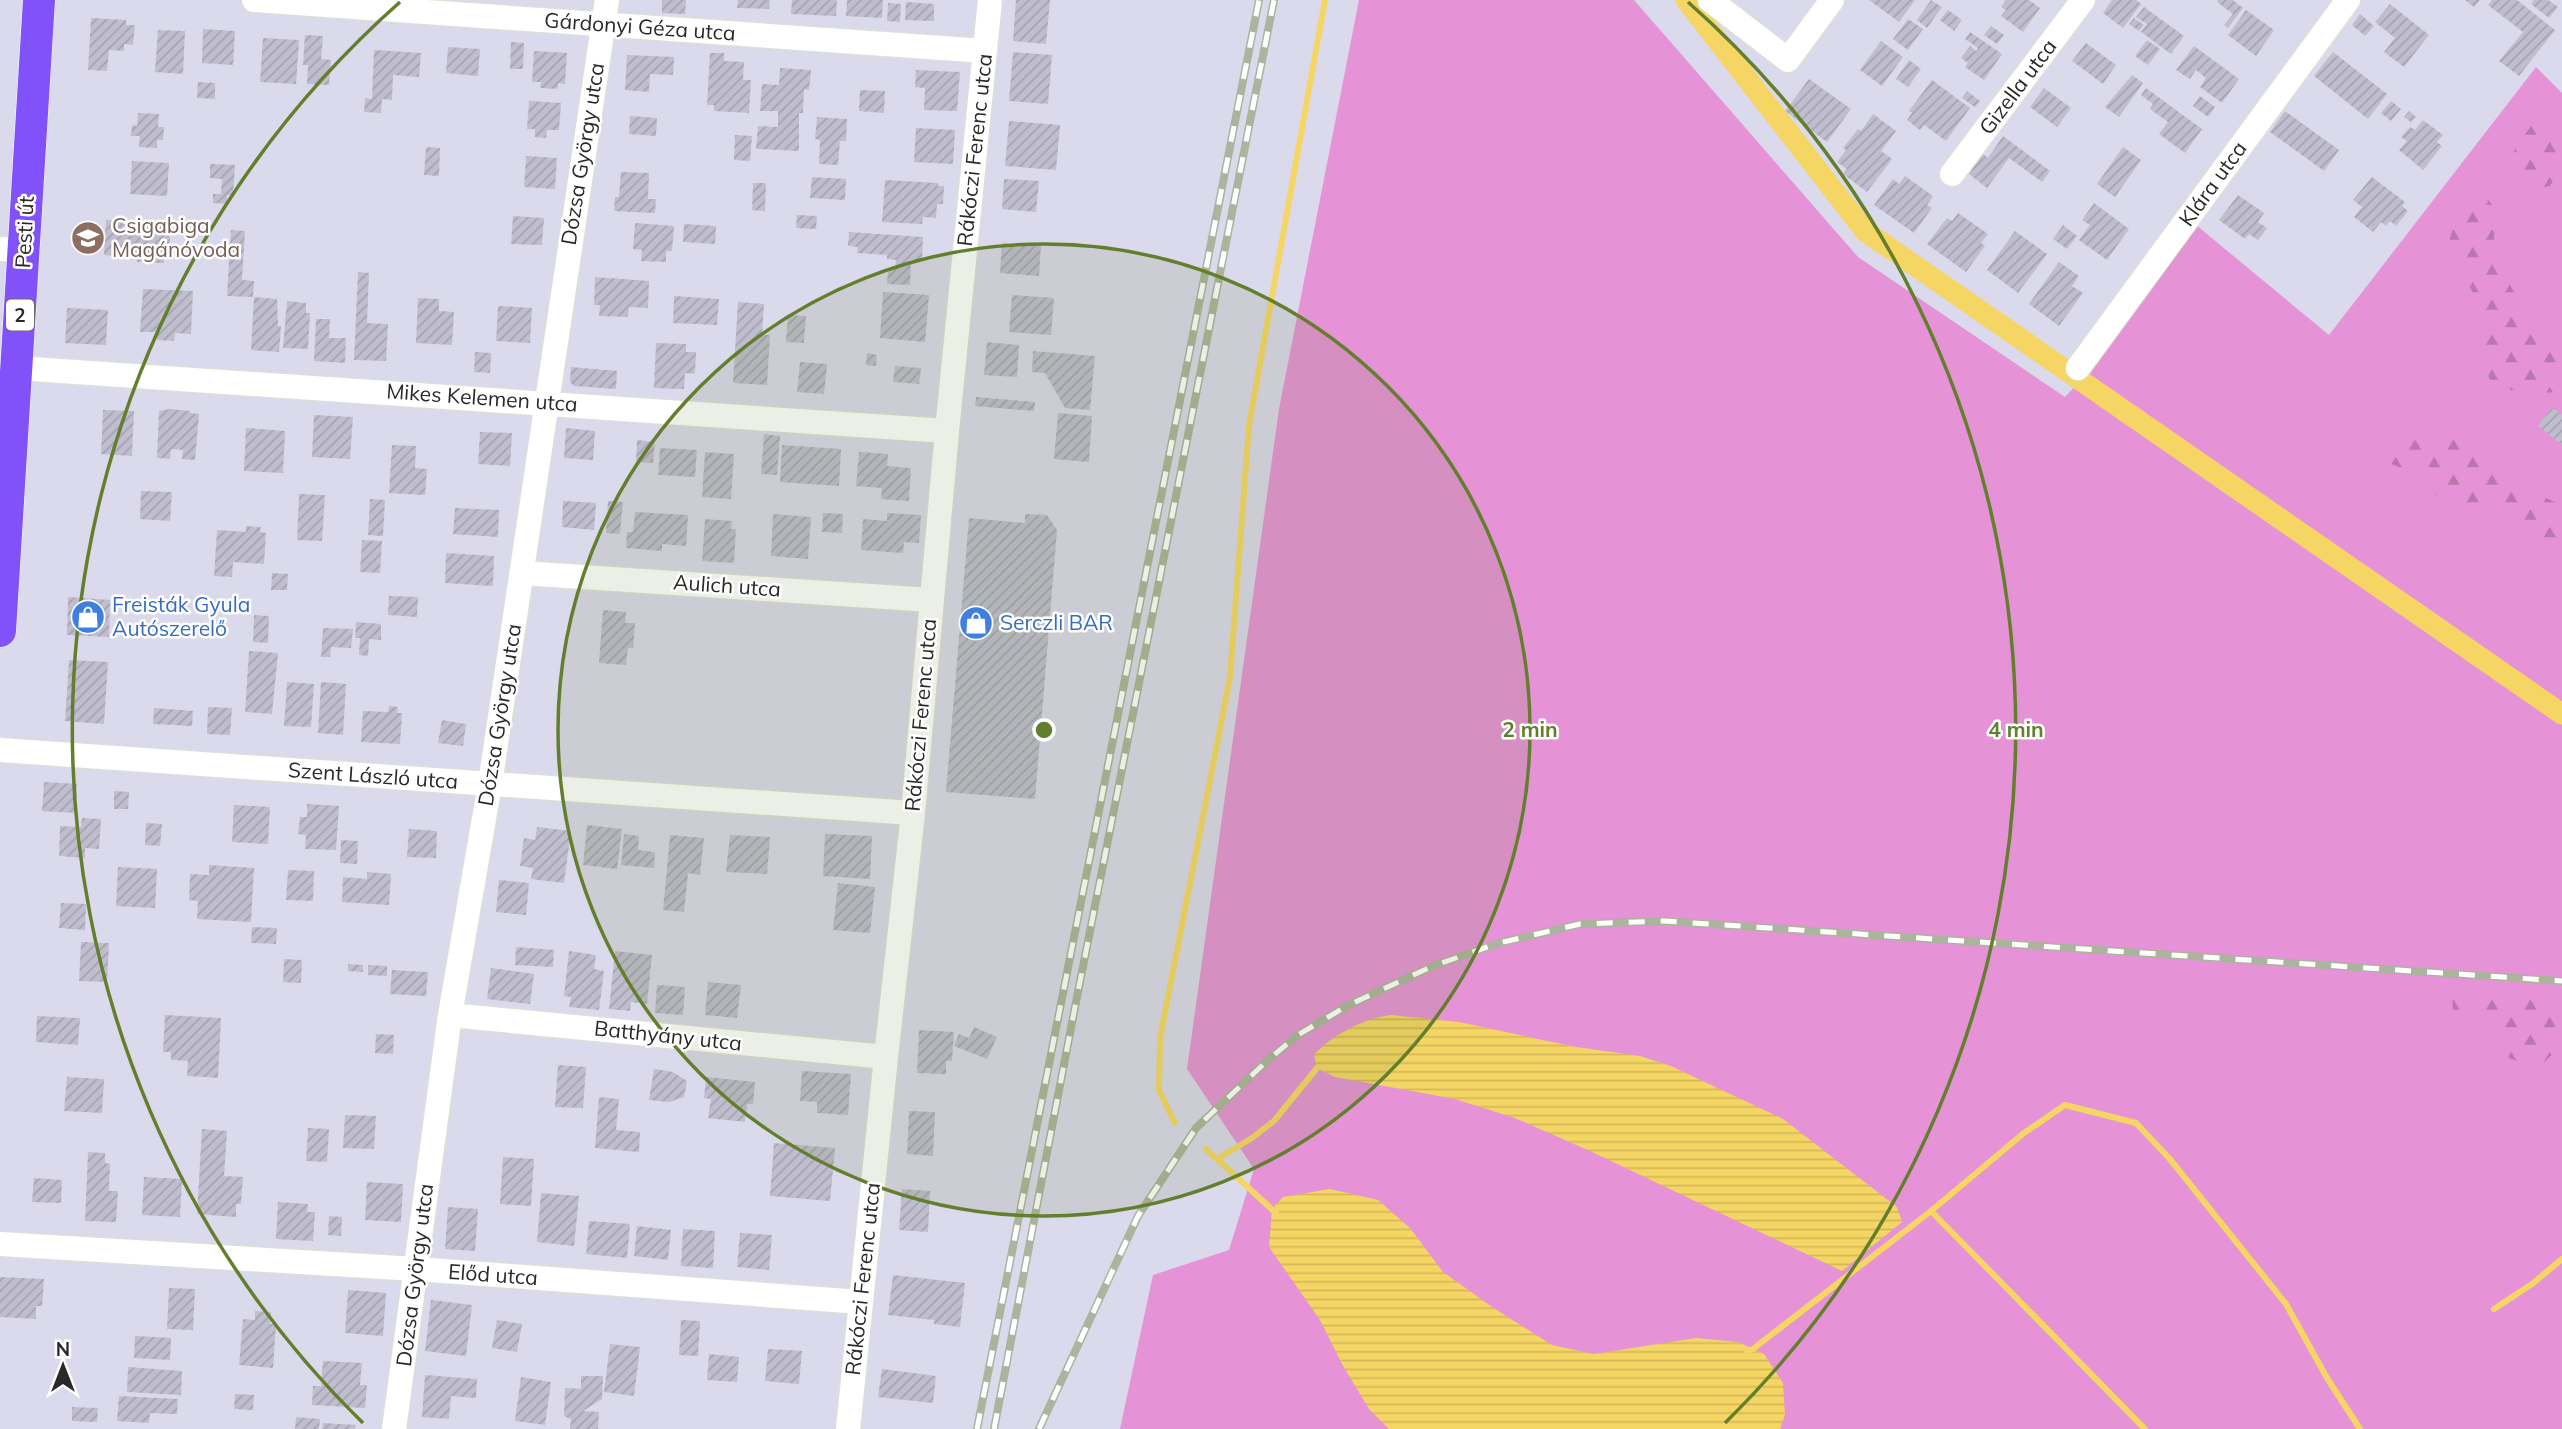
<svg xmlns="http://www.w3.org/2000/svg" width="2562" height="1429" font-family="Mulish,sans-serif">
	<defs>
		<pattern id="forest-firs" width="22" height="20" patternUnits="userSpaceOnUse" patternTransform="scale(1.75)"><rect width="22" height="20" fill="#e692d7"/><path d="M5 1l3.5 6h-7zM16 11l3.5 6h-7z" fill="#ba77ae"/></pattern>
		<pattern id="water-rules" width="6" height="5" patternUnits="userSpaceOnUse" patternTransform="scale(1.75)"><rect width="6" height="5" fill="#f5d665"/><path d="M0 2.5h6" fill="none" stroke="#d2b858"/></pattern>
		<pattern id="building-hatch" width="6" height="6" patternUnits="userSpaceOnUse" patternTransform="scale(1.75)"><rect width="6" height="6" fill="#c0bece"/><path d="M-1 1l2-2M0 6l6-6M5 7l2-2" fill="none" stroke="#a5a3b1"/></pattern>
	</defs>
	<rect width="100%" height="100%" fill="#dbd9ec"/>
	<!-- grass -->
	<path fill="#e692d7" d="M1359,0H1634L1858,257L2065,397L2081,380L2196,225L2329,335L2536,67L2562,93V1429H1120L1153,1275L1229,1250L1254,1169L1187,1069L1279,409Z"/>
	<!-- forest -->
	<path fill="url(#forest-firs)" d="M2549,121L2562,124V172H2559L2550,186L2526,190L2511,162L2516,146L2531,126Z
		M2485,196L2498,212L2494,237L2499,267L2540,335L2555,343L2562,342V392L2531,393L2493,387L2483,363L2487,319L2448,246L2456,215Z
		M2435,433L2469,440L2501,465L2518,484L2562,506V538C2530,549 2527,526 2504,515C2483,505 2461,502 2438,498L2422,476L2391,464V449Z
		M2452,995L2562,999V1045L2538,1068L2509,1058L2492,1023L2474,1015L2453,1011Z"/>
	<!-- water -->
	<path fill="url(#water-rules)" d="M1391,1015L1459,1022L1576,1047L1640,1056L1671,1066L1783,1119L1897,1207L1902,1222L1842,1271L1590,1151L1515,1118L1455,1099L1335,1077L1317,1068L1314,1055C1332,1035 1364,1018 1391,1015Z
		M1330,1189L1378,1200L1410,1228L1443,1272L1495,1309L1552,1345L1594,1354L1696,1338L1738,1342L1764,1354L1783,1383L1785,1415L1780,1429H1389L1369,1409L1342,1364L1320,1320L1269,1247L1272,1209L1283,1197Z"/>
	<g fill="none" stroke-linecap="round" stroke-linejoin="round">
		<!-- stream -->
		<path stroke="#f5d665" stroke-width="6" d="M1175,1123L1159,1090L1160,1038L1230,677L1249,425L1325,0
			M1206,1149L1276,1213
			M1217,1159L1252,1138L1274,1121L1317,1068
			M1931,1211L2145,1429
			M2494,1309L2532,1284L2562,1259
			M1747,1351L1753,1349L1931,1211L2024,1133L2065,1105L2136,1123L2169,1158L2286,1304L2327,1378L2360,1429"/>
		<!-- canal -->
		<path stroke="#f5d665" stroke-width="21" d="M1686,0L1865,231L2562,714"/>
	</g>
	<!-- building -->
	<path fill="url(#building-hatch)" d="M662,0H686L685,14L662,13Z
		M738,0H770L769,9L737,8Z
		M792,0H837L836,16L791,14Z
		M847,0H883L882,18L846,16Z
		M1016,0H1050L1046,44L1013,41Z
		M1869,0H1915L1899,22Z
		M1931,0L1942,7L1927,28L1917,20Z
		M2006,0H2029L2040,8L2023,32L2001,16L2006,10L2001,7Z
		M2112,0H2136L2141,4L2123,28L2103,13Z
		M2218,0H2233L2243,8L2228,28L2224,25L2233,14L2217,2Z
		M2465,0H2480L2474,7Z
		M2492,0H2517L2555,30L2519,76L2499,61L2523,32L2488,5Z
		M2534,0H2548L2558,7L2549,18L2531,4Z
		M906,2L934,4V21L905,20Z
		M888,3L901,4L900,22L887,21Z
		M2390,4L2429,35L2404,67L2384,52L2395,38L2375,22Z
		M2144,7L2184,36L2171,54L2141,32L2147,24L2136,17Z
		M1948,10L1962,20L1954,31L1940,20Z
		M2246,10L2274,30L2256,56L2228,35Z
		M2360,14L2374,26L2365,36L2352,25Z
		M91,18L126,20V25H135L133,45L124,44V51L109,50L107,71L88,70Z
		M2134,18L2144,25L2139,31L2129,24Z
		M1908,19L1923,29L1908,50L1893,39Z
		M1991,26L2004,35L1997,44L1984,35Z
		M203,29L235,31L233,65L202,63Z
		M158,30L185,31L183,74L155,72Z
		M1970,32L2002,54L1984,80L1965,67L1968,63L1961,58L1970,46L1976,51L1978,48L1965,39Z
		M305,35L323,36L321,59L331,60L329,85L307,84L308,65H303Z
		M263,38L299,40L296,84L260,82Z
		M2147,40L2160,49L2148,65L2135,56Z
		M1881,41L1903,57L1882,86L1860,70Z
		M511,42L524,43L523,69H510Z
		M2086,43L2116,65L2103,84L2072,61Z
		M2194,46L2239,79L2222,103L2200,87L2206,78L2196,70L2190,79L2176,70Z
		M448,47L480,49L478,76L446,73Z
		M374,50L421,53L419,77L393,75L392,100L382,99L381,113L364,112L365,98L372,99Z
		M534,51L567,53L565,84L558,83V89L540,88L541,82H532Z
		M1013,52L1052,55L1048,104L1009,101Z
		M2333,52L2387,94L2368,119L2314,76Z
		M710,53H724V61L744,62L743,80H751L749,113L714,111V105H707Z
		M627,55L674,57L673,75L650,74L649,92L625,90Z
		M1909,60L1921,69L1908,87L1896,79Z
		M780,68L811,70L809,90L804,89L803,113H799V151L756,149L758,126L778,127V111H760L762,84L779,85Z
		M916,70L960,72L957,111L924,110L925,88L915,87Z
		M2132,75L2143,83L2119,117L2105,107Z
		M1809,79L1851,109L1827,142L1785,111Z
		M1932,80L1970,108L1946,141L1924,125L1920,130L1907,120L1912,113L1909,111Z
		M198,82L215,83V99L197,98Z
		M2044,88L2071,108L2057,127L2030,107Z
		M2146,88L2202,129L2185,153L2159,134L2168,122L2150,109L2153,104L2141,95Z
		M860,90L885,91L884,113L859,111Z
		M1967,91L1980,101L1975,107L1962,98Z
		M2200,96L2215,107L2208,117L2193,106Z
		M529,101L561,103L559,130H547L546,138L535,137V129H527Z
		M2391,101L2401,109L2391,121L2381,113Z
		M2285,111L2339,150L2324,171L2270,132Z
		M2409,111L2416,117L2411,122L2404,117Z
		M138,113L159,114L158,127H164L163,140H157V148L139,147L140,136H131L132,125L137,126Z
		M1873,114L1896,131L1881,151L1892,159L1867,192L1843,174L1847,169L1837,162L1846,150L1843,148L1858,129L1861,131Z
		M630,116L657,118L656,136L629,134Z
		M817,117L847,119L846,141H840L838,165L819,164L820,140L815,139Z
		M2423,120L2443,135L2437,142L2442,146L2423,170L2399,150L2407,141L2401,137L2410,127L2415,130Z
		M1009,121L1060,125L1056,170L1005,166Z
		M916,128L955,130L953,164L914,162Z
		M735,135L752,136L750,161L734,160Z
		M2003,136L2050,171L2042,182L2009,158L1987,188L1969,174L1983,154L1988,158Z
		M426,147L440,148L439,176L424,175Z
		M2123,147L2141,160L2115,197L2097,184Z
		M526,156L557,158L555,189L524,187Z
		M132,161L169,163L167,196L130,194Z
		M210,164L235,165L233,195H227V204L213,203V194H221L222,179L210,178Z
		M621,172L649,173L648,199H656L655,213L614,211L615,197H619Z
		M1905,176L1933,196L1927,205L1932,208L1914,233L1874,205L1893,179L1899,184Z
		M812,177L846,179L845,200L810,198Z
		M2372,177L2405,202L2402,206L2408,211L2396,226L2390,221L2386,226L2381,222L2373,232L2354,217L2362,207L2353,200Z
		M1004,179L1039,181L1036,212L1002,209Z
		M885,180L938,183V186H944L943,204H937L936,218L923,217L922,224L882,222Z
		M753,183H766L765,211L752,210Z
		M2238,195L2264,213L2258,222L2267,228L2258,240L2249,234L2245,239L2219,220Z
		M2094,203L2129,229L2107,260L2079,240L2090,225L2082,220Z
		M1958,213L1988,234L1981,243L1985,246L1966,272L1927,244L1947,218L1952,221Z
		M797,215L817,216L816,229L796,228Z
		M513,216L544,218L542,245L511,244Z
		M106,220L131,221V229L138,230L139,222L166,224L165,234L170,235L169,256H164V263L137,262V252L130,251L129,257L104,255Z
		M635,223L674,226L672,251H666V262L641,261L642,250L633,249Z
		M684,224L716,226L715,244L683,242Z
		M2063,225L2077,236L2067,249L2053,239Z
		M231,230L245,231L242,280L254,281L253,297L227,296Z
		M2015,231L2047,254L2018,293L1987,270Z
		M849,232L923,237L922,261L911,260L910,285L887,284L888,268H895L896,260L887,259V255L857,253L858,247L848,246Z
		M1002,243L1041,246L1039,276L1000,273Z
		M2059,262L2079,276L2072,286L2083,293L2059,326L2029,304Z
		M358,272L369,273L367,323L388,324L386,361L354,360Z
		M595,277L649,281L648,308L629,307L628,317L599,316L600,305H594Z
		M143,289L193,291L191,334L175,333L174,341L157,340V332H140Z
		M883,292L929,295L925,342L880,338Z
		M1012,295L1054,298L1051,335L1009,332Z
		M674,296L719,299L717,325L673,323Z
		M254,297L277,299L278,326H281L279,352L251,350Z
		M418,298L439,299V311L454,312L452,345L416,343Z
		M287,301L306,303V313H310L308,349L283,348Z
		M738,302L764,304L762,335H770L767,385L733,383Z
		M498,306L532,308L530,343L496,341Z
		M67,308L108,310L106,345L65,343Z
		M788,315L806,316L804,343L786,342Z
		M316,319H330L329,338H346L345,363L314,361Z
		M987,342L1019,345L1017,377L984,375Z
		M656,343L686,344V352H696L695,374L685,373L684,389L654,388Z
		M1033,351L1095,356L1090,410L1065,408L1045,373L1032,372Z
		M475,352L491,353L490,373L474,372Z
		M867,353L877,355L876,366L866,365Z
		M800,362L827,364L824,394L797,392Z
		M895,366L921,368L919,384L893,382Z
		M571,367L617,371L616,389L574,386L570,382Z
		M976,397L1035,402L1034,411L975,406Z
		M2552,407L2562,415V445L2538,426Z
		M170,409L190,411V413L199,414L195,460L182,459L183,450L171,449L170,459L157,458L159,411Z
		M103,410L134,411L132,456L101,454Z
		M1058,413L1092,416L1089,462L1054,459Z
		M314,415L353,417L350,459L312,457Z
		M246,428L285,431L283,473L244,471Z
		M566,428L595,431L593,460L564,458Z
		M480,432L512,433L510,466L478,464Z
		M764,434L780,436L777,475L761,474Z
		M637,440L655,442L653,463L636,462Z
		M392,445L416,446L415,468L427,469L425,495L389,493Z
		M782,445L841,449L839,486L780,482Z
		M660,448L697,450L695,477L658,475Z
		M705,452L734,454L731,499L702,497Z
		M859,452L888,454L887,466L911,468L909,501L881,499L882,488L856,486Z
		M141,491L172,492L170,521L140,519Z
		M299,494L325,495L322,541L297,540Z
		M370,499L385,500L383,536L368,535Z
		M563,501L596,503L594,530L562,527Z
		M608,501L623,502L620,534L606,533Z
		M455,508L499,510L498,537L453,534Z
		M635,512L688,515L686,546L662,544V551L626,548L627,532H633Z
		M823,513L843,514L842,533L822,532Z
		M887,513L921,515L919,543L904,542L903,553L861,550L863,519L887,521Z
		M773,514L811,517L808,559L771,556Z
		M1025,514L1047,515L1057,530L1035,799L946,792L969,518L1025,523Z
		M705,519L732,521L731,529H736L734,563L702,561Z
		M246,526L261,527L260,532L266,533L264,564L233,562L232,577L214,576L217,530L246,532Z
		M362,540L382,541L380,573L360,572Z
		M446,553L494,556L493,586L445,583Z
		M272,573L288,574L287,590H271Z
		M389,596L418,597L417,617L388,615Z
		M68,597L110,600L109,637L67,635Z
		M603,610L626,612L625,623H635L633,648H628L626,665L599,663Z
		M254,615L269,616L268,643L253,642Z
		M356,622L381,624V640L369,639L368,656L359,655L360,638H355Z
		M323,628L353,629L351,648L331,647L330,657H321Z
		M249,651L278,653L272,714L245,712Z
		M69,660L108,662L104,724L65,721Z
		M287,682L314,684L311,727L284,726Z
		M321,682L346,684L343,735L318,733Z
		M389,706L398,707L397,713H402L400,744L361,742L363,711L388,712Z
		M208,707L232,708L230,735L207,734Z
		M154,708L193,711L192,726L153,724Z
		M442,720L466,724L463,746L438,743Z
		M44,782L77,784L76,813L42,811Z
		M114,791L129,792L128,809H114Z
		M307,804L339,806L336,850L305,849L306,835L298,834L300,817H307Z
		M234,805L270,807L268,844L232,842Z
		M82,818L101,819L99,849L85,848V858L59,856L60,826L81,827Z
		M146,823L162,824L160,846L145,845Z
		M587,825L622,829L617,869L583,865Z
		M537,827L571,831L564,883L531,879L533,868L520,866L524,838L535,840Z
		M409,829L437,831L436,858L407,857Z
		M624,834L639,836L638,850L655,852L654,868L621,865Z
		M825,834L872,836L870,879L823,876Z
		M670,835L704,838L700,875L688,873L684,912L663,910Z
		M730,835L770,837L767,874L726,872Z
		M341,840L358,841L357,864L340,863Z
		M209,865L254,868L251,922L197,919L198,901L189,900L190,874L209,875Z
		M118,867L157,869L155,908L116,906Z
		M288,870L314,871L313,901L286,900Z
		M367,872L391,874L389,905L342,902L343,877L367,879Z
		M499,880L529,883L526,915L496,912Z
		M838,883L875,887L870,933L833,930Z
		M61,903L86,904L85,930L59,928Z
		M252,927L277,928L276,944L251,943Z
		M81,942L109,943L107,982L79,981Z
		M516,947L554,950L553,967L515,965Z
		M569,951L596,955L594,969L604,971L599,1010L569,1007L571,997L564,996Z
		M615,951L652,955L647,1004L631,1002L630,1011L609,1009Z
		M284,959L302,960L301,983L283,982Z
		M348,964L363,965V972L348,971Z
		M368,965L387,966V976L368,975Z
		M491,968L534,974L530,1004L487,999Z
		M392,970L428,972L426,996L390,994Z
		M708,982L741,985L737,1018L705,1015Z
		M657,985L685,987L683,1015L655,1013Z
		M165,1015L221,1018L218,1078L187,1076L188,1061L171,1060V1052H163Z
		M37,1016L80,1018L78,1045L36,1042Z
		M974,1027L997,1037L987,1059L954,1046L959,1034L969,1038Z
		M919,1030L954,1032L952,1061H946V1074L917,1073Z
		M376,1034L394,1035L393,1054L375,1053Z
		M558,1065L586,1067L583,1108L555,1107Z
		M654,1069L673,1072L687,1081L684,1097L669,1102L649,1100Z
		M802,1071L851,1074L848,1115L817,1113V1102L800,1101Z
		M67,1077L104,1079L102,1113L64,1111Z
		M706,1077L755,1082L753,1104H747L745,1122L708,1118L711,1099L704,1098Z
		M599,1097L619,1099L616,1130L640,1132L639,1152L595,1148Z
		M909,1111L935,1112L933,1156L907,1154Z
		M345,1115L376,1116L374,1149L343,1148Z
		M308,1128L329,1129L327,1162L306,1161Z
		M202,1129L227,1131L224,1176L243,1177L241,1204H236V1217L197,1214Z
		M774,1143L835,1148L830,1201L770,1196Z
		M88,1152L105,1153V1163L110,1164L109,1191H118L116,1222L85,1221Z
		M503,1157L534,1159L531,1206L500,1204Z
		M144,1177L182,1179L180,1217L142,1215Z
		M34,1178L62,1180L61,1203L32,1202Z
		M367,1182L403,1184L401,1222L365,1220Z
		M902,1189L930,1191L928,1232L899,1230Z
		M541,1193L579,1196L574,1246L537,1242Z
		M278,1202L308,1204L307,1212H315L313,1241L276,1239Z
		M448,1207L478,1209L475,1251L445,1249Z
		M329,1216L342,1217L341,1236L328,1235Z
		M589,1221L630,1224L627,1258L586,1254Z
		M637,1226L671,1230L668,1260L634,1256Z
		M683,1229L715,1231L713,1268L681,1266Z
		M740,1233L772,1235L769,1270L737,1267Z
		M893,1275L965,1283L960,1327L934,1324V1320L888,1315Z
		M0,1277L44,1279L42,1306H36V1319L0,1317Z
		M169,1288L195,1289L193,1330L167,1329Z
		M348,1290L386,1293L383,1336L345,1333Z
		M431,1300L472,1305L466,1356L425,1351Z
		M255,1311L271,1312L270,1324H276L273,1368L239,1365L243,1319L255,1320Z
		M497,1320L522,1324L517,1352L492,1348Z
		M681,1320L700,1321L698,1356L679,1355Z
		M135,1336L171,1338L170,1360L134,1358Z
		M610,1344L640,1347L634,1396L604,1392Z
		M768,1349L802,1351L799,1384L765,1381Z
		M709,1354L739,1357L737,1382L707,1380Z
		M323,1361L362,1363L360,1385H367L365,1408L312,1405L313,1386H321Z
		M128,1367L182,1371L181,1395L127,1392Z
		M882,1369L936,1376L933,1403L878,1397Z
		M425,1375L477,1379L476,1398L451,1396L449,1419L422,1417Z
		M581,1376H603L602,1399L583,1411L599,1412L598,1429H570L571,1419L564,1416L565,1388L581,1389Z
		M521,1377L551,1382L545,1425L515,1421Z
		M235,1394L254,1395L253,1410L234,1409Z
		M119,1396L178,1399L177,1414L150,1413L149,1423L117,1421Z
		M72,1407L98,1408L97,1422L72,1421Z
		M296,1417L320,1419L319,1429H295Z
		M323,1423L356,1425L355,1429H322Z"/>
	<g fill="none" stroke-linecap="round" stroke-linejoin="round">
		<!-- minor casing -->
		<g stroke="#dce3ce" stroke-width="26">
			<path id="minor" d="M254,0L985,51
				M1710,0L1788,60L1832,0
				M1952,174L2083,0
				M0,249L24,250
				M17,368L947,431
				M2078,368L2348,0
				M522,573L931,600
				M0,750L913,813
				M450,1015L886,1057
				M0,1244L416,1269L861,1302
				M394,1429L450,1015L490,784L607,0
				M848,1429L886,1057L913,813L947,431L990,0"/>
		</g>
		<!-- major casing -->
		<g stroke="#fff" stroke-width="33">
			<path id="major" d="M0,631L39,0"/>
		</g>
		<!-- minor -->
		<use href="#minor" stroke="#fff" stroke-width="24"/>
		<!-- major -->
		<use href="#major" stroke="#8151f9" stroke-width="32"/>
		<!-- rail casing -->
		<g stroke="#abb49c" stroke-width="8">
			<path id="rail" d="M977,1429L1259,0
				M994,1429L1075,1007L1274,0
				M1039,1429L1138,1216L1196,1128L1268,1060L1298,1035L1347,1006L1433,966L1499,943L1580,924L1664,921L2562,981"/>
		</g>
		<!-- rail -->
		<use href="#rail" stroke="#fff" stroke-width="5" stroke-dasharray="16" stroke-linecap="butt"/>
	</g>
	<!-- distance rings -->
	<circle cx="1044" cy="730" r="486" fill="#637f2d" fill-opacity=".12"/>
	<g fill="none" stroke="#637f2d" stroke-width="3.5">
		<circle cx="1044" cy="730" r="486"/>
		<path d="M363 1423A972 972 0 0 1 400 2M1688 2A972 972 0 0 1 1725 1423"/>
	</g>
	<!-- icons -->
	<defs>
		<g id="school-disc" transform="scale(1.75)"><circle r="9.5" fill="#8d6e63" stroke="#fff"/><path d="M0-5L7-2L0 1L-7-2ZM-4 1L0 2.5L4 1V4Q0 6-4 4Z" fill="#fff"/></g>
		<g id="shop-disc" transform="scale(1.75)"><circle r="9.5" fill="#3f7fe0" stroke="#fff"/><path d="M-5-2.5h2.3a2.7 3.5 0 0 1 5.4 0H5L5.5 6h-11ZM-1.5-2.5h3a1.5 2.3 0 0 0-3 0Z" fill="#fff"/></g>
	</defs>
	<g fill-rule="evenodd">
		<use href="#school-disc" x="88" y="238"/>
		<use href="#shop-disc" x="88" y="617"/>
		<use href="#shop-disc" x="976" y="623"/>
	</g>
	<g text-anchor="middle" stroke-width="5" stroke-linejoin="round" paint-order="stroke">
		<!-- shield labels -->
		<rect fill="#fff" stroke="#696969" stroke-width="2" x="6" y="299.5" width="28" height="31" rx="5"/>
		<g font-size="19" font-weight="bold" fill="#292929">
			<text x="20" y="322">2</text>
		</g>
		<!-- street labels -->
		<g font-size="21" fill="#292929" stroke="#fff">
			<text transform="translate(640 27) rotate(4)" y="7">Gárdonyi Géza utca</text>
			<text transform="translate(2018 87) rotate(-53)" y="7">Gizella utca</text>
			<text transform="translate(975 150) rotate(-84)" y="7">Rákóczi Ferenc utca</text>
			<text transform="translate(583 154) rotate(-81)" y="7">Dózsa György utca</text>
			<text transform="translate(2213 184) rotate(-54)" y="7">Klára utca</text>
			<text transform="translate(25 232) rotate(-87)" y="7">Pesti út</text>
			<text transform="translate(482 398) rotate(4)" y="7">Mikes Kelemen utca</text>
			<text transform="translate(727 586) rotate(4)" y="7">Aulich utca</text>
			<text transform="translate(500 715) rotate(-81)" y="7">Dózsa György utca</text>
			<text transform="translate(921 715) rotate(-85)" y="7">Rákóczi Ferenc utca</text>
			<text transform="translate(373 776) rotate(4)" y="7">Szent László utca</text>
			<text transform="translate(668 1036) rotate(6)" y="7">Batthyány utca</text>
			<text transform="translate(415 1275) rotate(-83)" y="7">Dózsa György utca</text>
			<text transform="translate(493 1275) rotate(4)" y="7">Előd utca</text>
			<text transform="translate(863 1279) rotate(-84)" y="7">Rákóczi Ferenc utca</text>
		</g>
		<!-- education labels -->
		<g font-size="21" fill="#785e54" stroke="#fff" text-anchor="start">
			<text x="112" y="233">Csigabiga<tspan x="112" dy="24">Magánóvoda</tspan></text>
		</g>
		<!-- shop labels -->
		<g font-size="21" fill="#366cbe" stroke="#fff" text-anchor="start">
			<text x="112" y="612">Freisták Gyula<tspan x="112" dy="24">Autószerelő</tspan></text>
			<text x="1000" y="630">Serczli BAR</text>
		</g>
	</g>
	<circle cx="1044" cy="730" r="10" fill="#637f2d" stroke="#fff" stroke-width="3.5"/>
	<g font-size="21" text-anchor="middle" font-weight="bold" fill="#637f2d" stroke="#fff" stroke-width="5" stroke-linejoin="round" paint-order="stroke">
		<text x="1530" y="737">2 min</text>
		<text x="2016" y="737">4 min</text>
	</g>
	<!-- north arrow -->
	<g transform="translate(63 1366)" stroke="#ffffff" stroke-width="5" paint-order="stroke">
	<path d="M0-5L12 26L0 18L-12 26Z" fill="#292929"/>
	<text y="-10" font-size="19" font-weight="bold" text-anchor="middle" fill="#292929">N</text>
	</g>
</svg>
